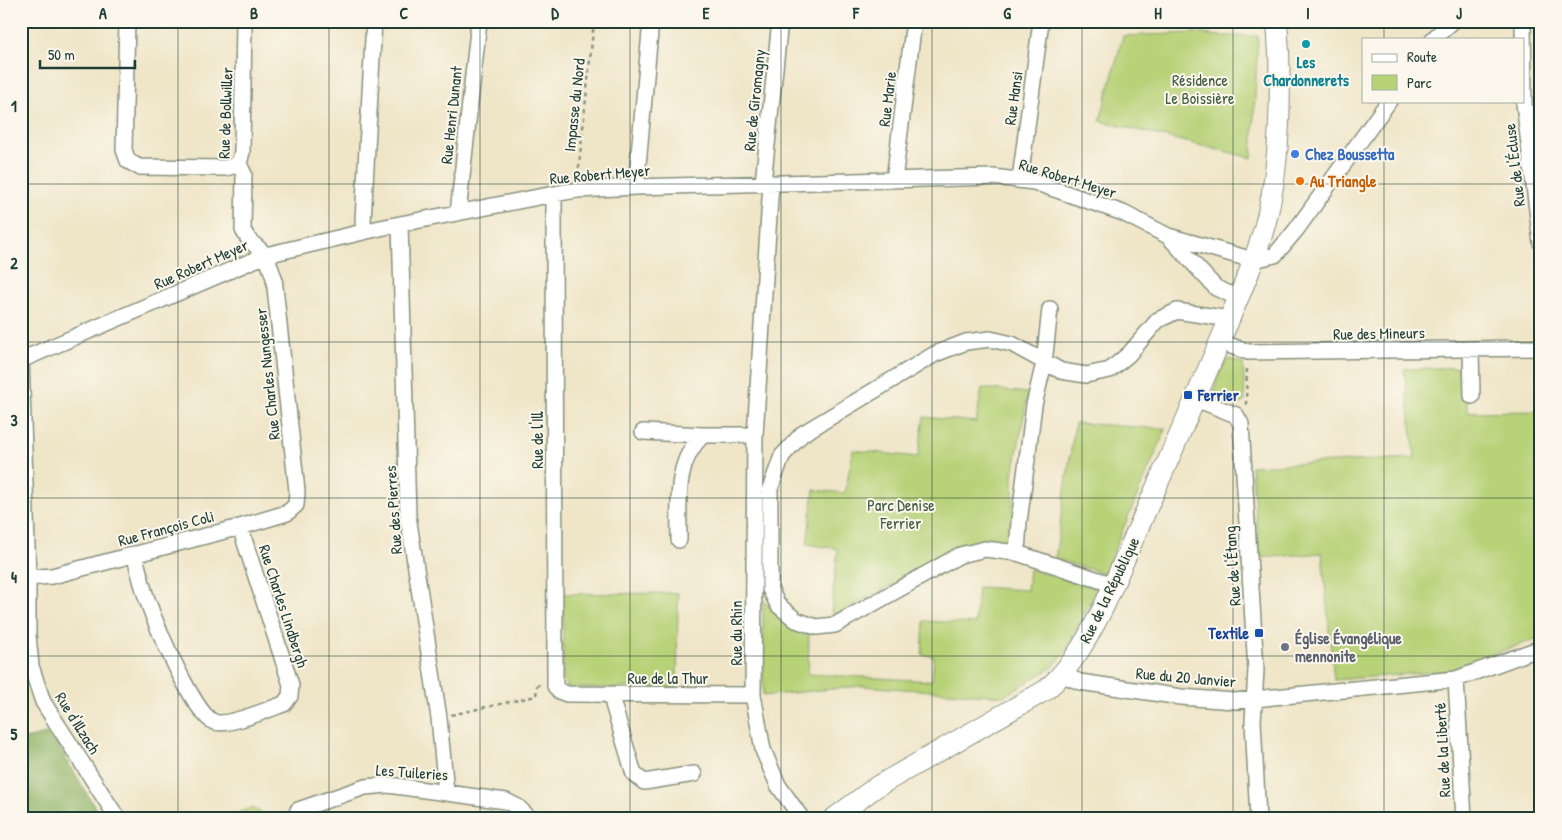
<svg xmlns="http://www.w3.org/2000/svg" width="1562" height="840" font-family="'Patrick Hand',sans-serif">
	<rect width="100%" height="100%" fill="#fbf7ec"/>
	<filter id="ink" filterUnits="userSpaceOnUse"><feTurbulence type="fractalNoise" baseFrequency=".02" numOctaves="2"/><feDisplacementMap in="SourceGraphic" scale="10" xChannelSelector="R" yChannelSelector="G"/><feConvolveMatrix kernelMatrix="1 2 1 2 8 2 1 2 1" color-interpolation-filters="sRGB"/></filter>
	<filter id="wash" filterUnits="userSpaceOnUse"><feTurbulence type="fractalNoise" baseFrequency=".0096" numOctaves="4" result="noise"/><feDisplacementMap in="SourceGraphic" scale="20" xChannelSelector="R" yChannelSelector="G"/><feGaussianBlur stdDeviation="1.12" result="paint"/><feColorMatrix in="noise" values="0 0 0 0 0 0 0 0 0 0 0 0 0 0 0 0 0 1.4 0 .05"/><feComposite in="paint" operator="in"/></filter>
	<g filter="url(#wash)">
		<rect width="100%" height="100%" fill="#efe5c7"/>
		<!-- green -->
		<path fill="#b8d278" stroke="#6c8856" d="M1196,33L1220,36H1258L1252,158L1100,121L1123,36Z
			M1228,359L1243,363L1245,401L1239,405L1215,397C1213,384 1221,369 1228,359Z
			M1466,367L1467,412L1541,411V637L1447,671L1334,680L1322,553L1260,558L1251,466L1415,458L1404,369Z
			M982,388L1028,393L1013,475V533L1004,543H973L839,613H831L838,549L807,544L814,490L845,493L853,450L918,457L924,417L976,422Z
			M1075,423L1166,429L1104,573L1055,559Z
			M1029,569L1097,588L1065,652L1053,667L1004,696L861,686L763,696V600L781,619L809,632L808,674L932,681L934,656L922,655L924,621L975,624L978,587L1027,590Z
			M678,593L677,688H572L566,686L563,680V594Z
			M251,808L276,819H223Z"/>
		<!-- forest -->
		<path fill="#92b468" stroke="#58784e" d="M51,733L102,819H21V740Z"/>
	</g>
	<g filter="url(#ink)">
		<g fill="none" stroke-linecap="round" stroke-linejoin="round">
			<!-- minor casing -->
			<g stroke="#87917e" stroke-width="18">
				<path id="minor" d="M127,21L124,150L128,161L139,167L226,168L239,164
					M244,21L242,152L239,164L244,174L243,230L249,240L266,255
					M1523,21L1524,103L1541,243
					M1433,39L1453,21
					M1020,179L1041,21
					M894,180L914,21
					M763,183L780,21
					M771,183L755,435L753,695L763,750L778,785L802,819
					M636,187L651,21
					M554,194L555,686L559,691L567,694L753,695
					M458,213L479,21
					M400,224L408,516L439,718L446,792
					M364,232L363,221L374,21
					M1168,236L1216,288L1239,298
					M1220,342L1248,352L1541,348
					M1471,349L1472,396
					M21,358L28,578V635L31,666L43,702L118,819
					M21,360L266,255L380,228L554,194L577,190L636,187L993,177L1034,182L1123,213L1168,236L1253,260L1275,255L1296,230L1389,101
					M1196,399L1236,415L1241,424L1256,670L1253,721L1258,819
					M643,432L703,435
					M679,540C679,503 674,462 703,435H755
					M1017,553L1019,522L1034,405L1044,363L1050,309
					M134,554C139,570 142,587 148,602C156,625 194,714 214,722C227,727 269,709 284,704L290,696L291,685L240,527
					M28,578L52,576L240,527L287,513L296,505L297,491L274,278L266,255
					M1114,585L1017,553L985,549L960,555L835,625L816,627L796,620L778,605L770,589V489L782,456L802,434L935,354L966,342L990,339L1012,344L1061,371L1086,375L1110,370L1129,354L1158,320L1177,311L1229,319
					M1063,675L1080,682L1181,697L1234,701L1456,679L1541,648
					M1456,679L1464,819
					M612,695L613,704L634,774L644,782L694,774
					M295,819L298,810L365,787L388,785L506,801L518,807L530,819"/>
			</g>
			<!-- major casing -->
			<g stroke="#87917e" stroke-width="22">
				<path id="major" d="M833,819L876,787L1046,690C1073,666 1089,636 1105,604C1144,514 1185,424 1223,334C1239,296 1257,258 1267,217C1281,159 1282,81 1277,21"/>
			</g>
			<!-- path -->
			<path stroke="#87917e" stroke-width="2.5" stroke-dasharray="4 4" stroke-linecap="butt" d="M578,176L594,21
				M1246,405L1247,366
				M451,715L536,696L537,686L542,684"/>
			<!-- minor -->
			<use href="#minor" stroke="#fff" stroke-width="15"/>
			<!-- major -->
			<use href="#major" stroke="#fff" stroke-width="20"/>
		</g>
	</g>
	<!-- grid -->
	<path fill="none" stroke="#1f3d34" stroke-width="1" stroke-opacity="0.55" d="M178,21V819M329,21V819M480,21V819M630,21V819M781,21V819M932,21V819M1082,21V819M1233,21V819M1384,21V39M1384,101V819M21,184H1541M21,342H1541M21,498H1541M21,656H1541"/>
	<!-- markers -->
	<circle fill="#0f9aa8" stroke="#fbf7ec" stroke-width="2" cx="1306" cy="44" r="5"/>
	<circle fill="#3f7fe0" stroke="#fbf7ec" stroke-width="2" cx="1295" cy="154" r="5"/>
	<circle fill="#e8710a" stroke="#fbf7ec" stroke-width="2" cx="1300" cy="181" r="5"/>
	<g fill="#1a4fb4" stroke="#fbf7ec" stroke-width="2">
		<rect x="1183" y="390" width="10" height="10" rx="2.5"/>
		<rect x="1254" y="628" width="10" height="10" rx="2.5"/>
	</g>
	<circle fill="#6b7280" stroke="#fbf7ec" stroke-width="2" cx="1285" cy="647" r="5"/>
	<g text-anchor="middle" stroke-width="4" stroke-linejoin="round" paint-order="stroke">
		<!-- culture labels -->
		<g font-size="16" font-weight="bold" fill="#0d838f" stroke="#fbf7ec">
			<text x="1306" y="68">Les<tspan x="1306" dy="18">Chardonnerets</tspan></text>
		</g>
		<!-- park labels -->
		<g font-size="16" fill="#3e5b42" stroke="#fbf7ec">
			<text x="1200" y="86">Résidence<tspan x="1200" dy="18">Le Boissière</tspan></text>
			<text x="901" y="511">Parc Denise<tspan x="901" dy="18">Ferrier</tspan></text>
		</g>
		<!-- street labels -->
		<g font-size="16" fill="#1f3d34" stroke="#fbf7ec">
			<text transform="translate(1013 98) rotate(-82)" y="6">Rue Hansi</text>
			<text transform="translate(887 99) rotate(-83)" y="6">Rue Marie</text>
			<text transform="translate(754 100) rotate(-84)" y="6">Rue de Giromagny</text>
			<text transform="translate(574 105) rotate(-84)" y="6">Impasse du Nord</text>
			<text transform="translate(225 113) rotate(-88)" y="6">Rue de Bollwiller</text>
			<text transform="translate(451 115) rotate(-84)" y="6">Rue Henri Dunant</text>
			<text transform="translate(1514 165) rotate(-97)" y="6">Rue de l'Écluse</text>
			<text transform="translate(600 174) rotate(-5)" y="6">Rue Robert Meyer</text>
			<text transform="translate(1068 178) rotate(17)" y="6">Rue Robert Meyer</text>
			<text transform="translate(201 264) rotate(-24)" y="6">Rue Robert Meyer</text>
			<text transform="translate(1379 333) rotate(-1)" y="6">Rue des Mineurs</text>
			<text transform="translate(267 374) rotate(-96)" y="6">Rue Charles Nungesser</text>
			<text transform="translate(537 440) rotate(-90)" y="6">Rue de l'Ill</text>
			<text transform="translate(393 510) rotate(-94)" y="6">Rue des Pierres</text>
			<text transform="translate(166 528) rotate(-15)" y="6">Rue François Coli</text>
			<text transform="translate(1232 566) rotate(-94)" y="6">Rue de l'Étang</text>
			<text transform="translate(1109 590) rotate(-64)" y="6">Rue de la République</text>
			<text transform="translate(284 606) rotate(72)" y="6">Rue Charles Lindbergh</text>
			<text transform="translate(736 633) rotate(-90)" y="6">Rue du Rhin</text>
			<text transform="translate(1186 677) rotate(5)" y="6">Rue du 20 Janvier</text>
			<text x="668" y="684">Rue de la Thur</text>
			<text transform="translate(78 723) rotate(58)" y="6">Rue d'Illzach</text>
			<text transform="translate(1442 750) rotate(-93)" y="6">Rue de la Liberté</text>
			<text transform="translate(412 772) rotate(4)" y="6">Les Tuileries</text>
		</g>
		<!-- shop labels -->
		<g font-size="16" font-weight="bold" fill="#366cbe" stroke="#fbf7ec" text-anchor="start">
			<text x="1305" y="160">Chez Boussetta</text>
		</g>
		<!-- food labels -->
		<g font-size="16" font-weight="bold" fill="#c56008" stroke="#fbf7ec" text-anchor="start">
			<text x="1310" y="187">Au Triangle</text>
		</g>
		<!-- transit labels -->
		<g font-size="16" font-weight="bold" fill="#164399" stroke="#fbf7ec" text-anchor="start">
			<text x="1198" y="401">Ferrier</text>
			<text x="1249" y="639" text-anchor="end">Textile</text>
		</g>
		<!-- worship labels -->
		<g font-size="16" font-weight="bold" fill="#5b616d" stroke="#fbf7ec" text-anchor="start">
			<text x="1295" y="644">Église Évangélique<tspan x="1295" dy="18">mennonite</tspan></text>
		</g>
	</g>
	<!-- margin -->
	<rect width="1562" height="840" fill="none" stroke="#fbf7ec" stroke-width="55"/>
	<!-- legend -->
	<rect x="1362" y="38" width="162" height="65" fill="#fbf7ec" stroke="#a3ada2"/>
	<rect x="1372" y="54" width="25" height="8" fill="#ffffff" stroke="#a3ada2"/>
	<text x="1407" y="62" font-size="15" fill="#1f3d34">Route</text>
	<rect x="1372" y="75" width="25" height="15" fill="#b8d278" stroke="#a3ada2"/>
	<text x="1407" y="88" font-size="15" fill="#1f3d34">Parc</text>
	<!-- scale -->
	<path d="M40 60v8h95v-8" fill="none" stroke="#1f3d34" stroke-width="2.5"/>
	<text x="48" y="60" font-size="15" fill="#1f3d34" stroke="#fbf7ec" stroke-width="4" paint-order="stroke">50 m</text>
	<rect x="28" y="28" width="1506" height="784" fill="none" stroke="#1f3d34" stroke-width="2"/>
	<g font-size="16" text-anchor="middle" font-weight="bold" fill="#1f3d34">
		<text x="103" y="19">A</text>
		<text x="254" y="19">B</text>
		<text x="404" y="19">C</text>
		<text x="555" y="19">D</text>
		<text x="706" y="19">E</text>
		<text x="856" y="19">F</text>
		<text x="1007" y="19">G</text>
		<text x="1158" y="19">H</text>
		<text x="1308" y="19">I</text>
		<text x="1459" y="19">J</text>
		<text x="14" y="112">1</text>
		<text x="14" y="269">2</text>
		<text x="14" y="426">3</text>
		<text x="14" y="583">4</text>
		<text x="14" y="740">5</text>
	</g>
</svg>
